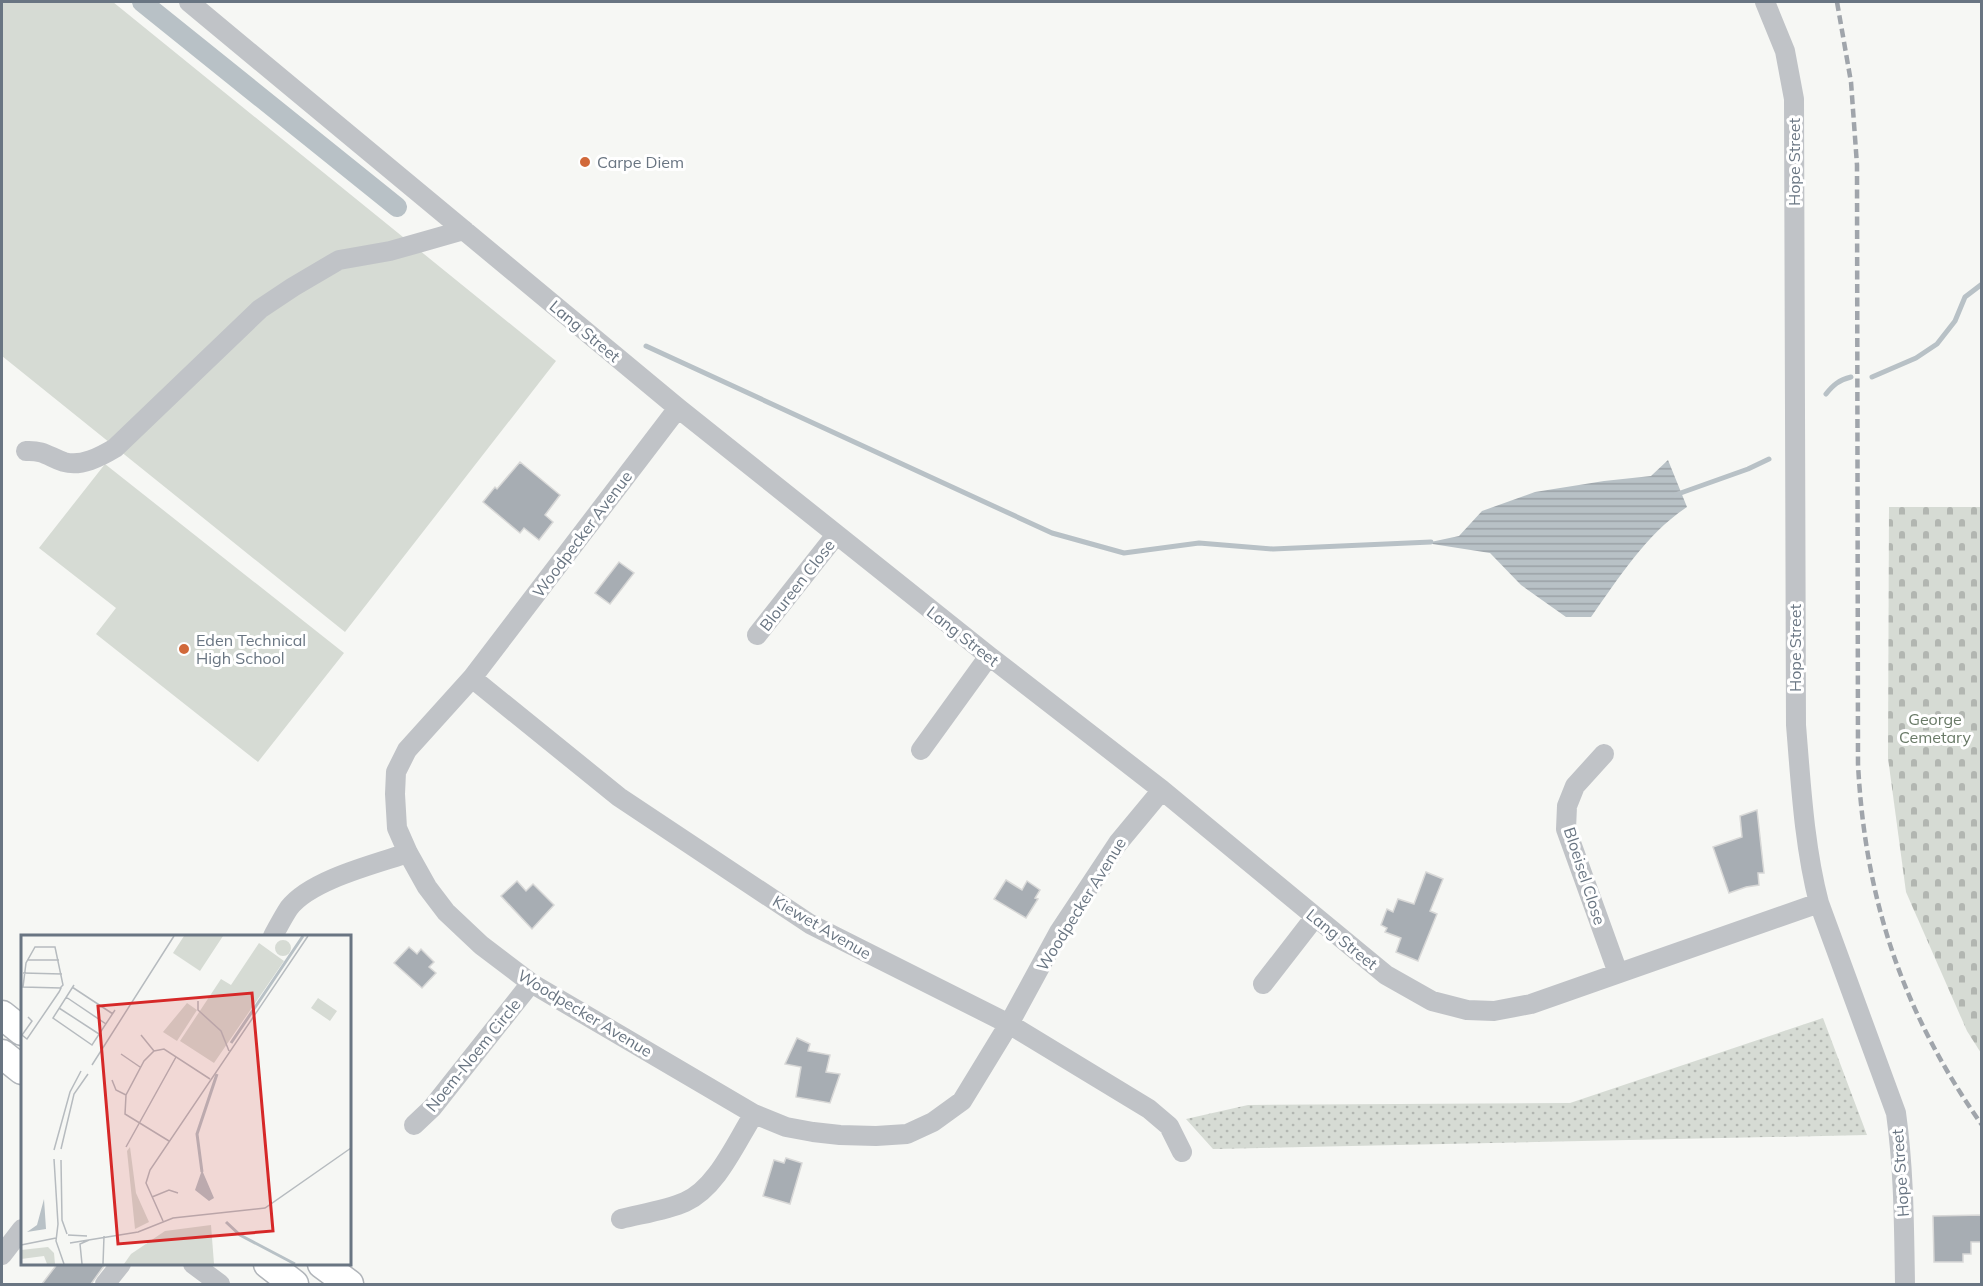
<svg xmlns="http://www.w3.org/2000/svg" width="1983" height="1286" font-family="Mulish,sans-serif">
	<defs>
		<pattern id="grass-dots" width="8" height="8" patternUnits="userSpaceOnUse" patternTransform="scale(1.5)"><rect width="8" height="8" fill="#d6dbd4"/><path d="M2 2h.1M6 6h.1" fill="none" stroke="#b2b6b1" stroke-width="1.8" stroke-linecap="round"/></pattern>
		<pattern id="cemetery-stones" width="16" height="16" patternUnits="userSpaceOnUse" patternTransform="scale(1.5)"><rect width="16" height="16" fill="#d6dbd4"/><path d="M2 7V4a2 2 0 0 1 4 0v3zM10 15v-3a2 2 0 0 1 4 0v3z" fill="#b2b6b1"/></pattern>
		<pattern id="water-rules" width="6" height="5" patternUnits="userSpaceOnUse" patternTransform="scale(1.5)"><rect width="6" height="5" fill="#b8c1c6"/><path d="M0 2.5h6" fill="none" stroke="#9aa1a6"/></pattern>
	</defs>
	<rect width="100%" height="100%" fill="#f6f7f4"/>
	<!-- grass -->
	<path fill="url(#grass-dots)" d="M1823,1018L1867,1135L1213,1149L1186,1119L1248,1105L1570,1103Z"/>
	<!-- cemetery -->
	<path fill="url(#cemetery-stones)" d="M1889,507H1981V1053L1967,1031L1906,892L1888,758Z"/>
	<!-- pitch -->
	<path fill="#d6dbd4" d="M2,2H113L556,361L345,632L2,356Z
		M105,464L344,653L258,762L96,634L116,608L39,548Z"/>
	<!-- water -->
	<path fill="url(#water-rules)" d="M1668,460L1687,507C1646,534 1619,578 1591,617H1566L1521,585L1490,553L1426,543L1459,536L1482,511L1535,492L1604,481L1651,476Z"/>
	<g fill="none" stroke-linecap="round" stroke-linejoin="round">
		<!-- stream -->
		<path stroke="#b8c1c6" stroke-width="5" d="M646,346L1052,533L1124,553L1199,543L1273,549L1431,542
			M1872,377L1916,358L1937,344L1955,321L1965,297L1982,284
			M1826,394C1833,385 1839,380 1851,377
			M1675,495L1748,469L1769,459"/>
		<!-- canal -->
		<path stroke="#b8c1c6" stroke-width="20" d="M142,2L397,207"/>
	</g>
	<!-- building -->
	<path fill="#a7adb3" stroke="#d8d8d7" stroke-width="1.5" d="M520,462L560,495L545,515L553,522L539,540L524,528L520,533L483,502L495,487L497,489Z
		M619,562L634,573L610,604L595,593Z
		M1757,810L1764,873H1758L1759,885L1746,887L1729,893L1713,847L1742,837L1740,816Z
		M1426,872L1443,879L1430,911L1437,914L1418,961L1396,952L1401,938L1385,932L1387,928L1381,925L1387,909L1393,912L1398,899L1414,904Z
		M1006,880L1022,890L1027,881L1040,890L1035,898L1038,899L1026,918L994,899Z
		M517,881L526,891L533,884L554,905L532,929L501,896Z
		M409,947L417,954L421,949L434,962L429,967L436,973L422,988L394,963Z
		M797,1038L810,1044L808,1051L830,1055L826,1072L840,1074L830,1103L796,1097L801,1067L785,1064Z
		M786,1158L802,1163L790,1204L763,1196L774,1160L784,1163Z
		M1982,1215V1242H1971V1254H1963V1262H1934L1933,1216Z
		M58,1263H106L91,1284H42Z"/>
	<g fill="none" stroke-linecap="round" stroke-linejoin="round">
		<!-- secondary casing -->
		<g stroke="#b1b5ba" stroke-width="31">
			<path id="secondary" d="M2,1015L22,1031
				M2,1054L22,1070
				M268,1264L294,1284
				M322,1264L349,1284"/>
		</g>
		<!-- minor -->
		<path stroke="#c0c3c7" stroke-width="20" d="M189,2L678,408L989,656L1162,790L1386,975L1432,1001L1467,1010L1494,1011L1531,1004L1819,903
			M1765,2L1785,51L1794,99L1796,725C1801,785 1804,845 1819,903L1896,1113C1904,1170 1904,1227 1905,1284
			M678,408L472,678L407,750L396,772L395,794L397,828L408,853L427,887L446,912L481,945L531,983L754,1114L786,1127L813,1132L840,1135L876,1136L907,1134L933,1122L962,1101L1009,1024L1059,932L1118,843L1162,790
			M26,451C44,450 49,457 64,462C81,467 100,457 115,448L260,309L293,287L339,260L390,251L464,230
			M757,635L836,535
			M472,678L619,797L810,924L1009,1024L1149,1109L1169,1126L1182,1152
			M921,750L989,656
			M1604,754L1575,786L1567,806L1566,829L1618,973
			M273,936C278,927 283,917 289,908C310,880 375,864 408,853
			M1263,984L1315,917
			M414,1125L432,1108L531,983
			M621,1219C641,1214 667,1210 685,1202C717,1188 736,1142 754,1114
			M2,1255L22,1229
			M193,1264L220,1284
			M105,1284L121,1264"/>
		<!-- secondary -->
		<use href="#secondary" stroke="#fff" stroke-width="28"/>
		<!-- rail -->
		<path stroke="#a0a5ab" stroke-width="4.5" stroke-dasharray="9 4.5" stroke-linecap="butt" d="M1837,2L1851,82L1857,165L1858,764C1865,900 1903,1013 1982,1125"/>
	</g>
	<!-- markers -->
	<g fill="#d1693a" stroke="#fff" stroke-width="2">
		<circle cx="585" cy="162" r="6"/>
		<circle cx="184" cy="649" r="6"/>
	</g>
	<g text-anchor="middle" stroke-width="6" stroke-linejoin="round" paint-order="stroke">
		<!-- poi labels -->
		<g font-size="16" fill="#697582" stroke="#fff" text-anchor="start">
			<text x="597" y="168">Carpe Diem</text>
			<text x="196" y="646">Eden Technical<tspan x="196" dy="18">High School</tspan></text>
		</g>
		<!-- street labels -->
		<g font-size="16" fill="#697582" stroke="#fff">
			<text transform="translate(1794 162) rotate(-90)" y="6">Hope Street</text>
			<text transform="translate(585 331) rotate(40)" y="6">Lang Street</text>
			<text transform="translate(582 534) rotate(-53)" y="6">Woodpecker Avenue</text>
			<text transform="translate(797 585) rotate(-52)" y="6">Bloureen Close</text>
			<text transform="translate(963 636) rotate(38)" y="6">Lang Street</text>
			<text transform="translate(1795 648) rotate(-90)" y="6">Hope Street</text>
			<text transform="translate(1585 876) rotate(72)" y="6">Bloeisel Close</text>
			<text transform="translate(1081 904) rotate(-58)" y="6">Woodpecker Avenue</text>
			<text transform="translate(822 927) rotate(30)" y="6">Kiewet Avenue</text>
			<text transform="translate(1342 939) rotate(39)" y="6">Lang Street</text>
			<text transform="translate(585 1013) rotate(31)" y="6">Woodpecker Avenue</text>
			<text transform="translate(473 1055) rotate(-51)" y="6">Noem-Noem Circle</text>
			<text transform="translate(1900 1173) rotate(-94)" y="6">Hope Street</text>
		</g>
		<!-- park labels -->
		<g font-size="16" fill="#697a67" stroke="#fff">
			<text x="1935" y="725">George<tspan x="1935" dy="18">Cemetary</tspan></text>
		</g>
	</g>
	<!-- overview -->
	<g transform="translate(21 935)">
		<rect width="330" height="330" fill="#f6f7f4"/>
		<path d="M109,212L115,258L128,287L114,294L106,216ZM27,312L33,318L34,329H26L23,321L0,324V315Z" fill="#d6dbd4"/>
		<path d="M190,290L193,329H103L110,319L144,296Z" fill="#d6dbd4"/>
		<path d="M163,1H202L179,36L152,18ZM254 13a8 8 0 1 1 16 0a8 8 0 1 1-16 0ZM238,8L263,26L193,128L159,106L200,44L210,50ZM297,63L316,76L309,86L290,73ZM166,68L176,75L156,106L142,97Z" fill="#d6dbd4"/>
		<path d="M181,235L193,263L188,266L174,255ZM23,264L25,294L6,297L16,290Z" fill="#b8c1c6"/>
		<path fill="none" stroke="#b8c1c6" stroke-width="3" d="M210,108L282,1M181,237L176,199L196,139M205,287L219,300L274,329"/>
		<path fill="none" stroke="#b6bbbf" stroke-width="1.5" d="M6,25H38M2,38L41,39M53,50L32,83L71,110L94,75M51,52L92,79M45,62L85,89M177,66V75L200,96L208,116M38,73L78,99M7,82L11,86L1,100L6,104L38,57L40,53V52L42,50L34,12H14L5,28L2,52L40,53M120,100L133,116M100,119L119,132M71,130L153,1M91,145L95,155L105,160M148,206L104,179L105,160L123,126L133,116L143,114L189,144M105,212L155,122M40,214L53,159L67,139M33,215L49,157L60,136M33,224L37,289L35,306L43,329M40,225L41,285L46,299M131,262L148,255L157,258M142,286L125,248L129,235L287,1M47,300L66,301M49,308L117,297L152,283L244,273L330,213M0,310L35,303M61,329L59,309L68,305M82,329L83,301"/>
		<path fill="#d62828" fill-opacity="0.15" stroke="#d62828" stroke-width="3" d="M231,58L252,296L97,309L77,71Z"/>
		<rect width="330" height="330" fill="none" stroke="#697582" stroke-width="3"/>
	</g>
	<!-- border -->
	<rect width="1983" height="1286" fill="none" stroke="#697582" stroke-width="6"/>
</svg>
